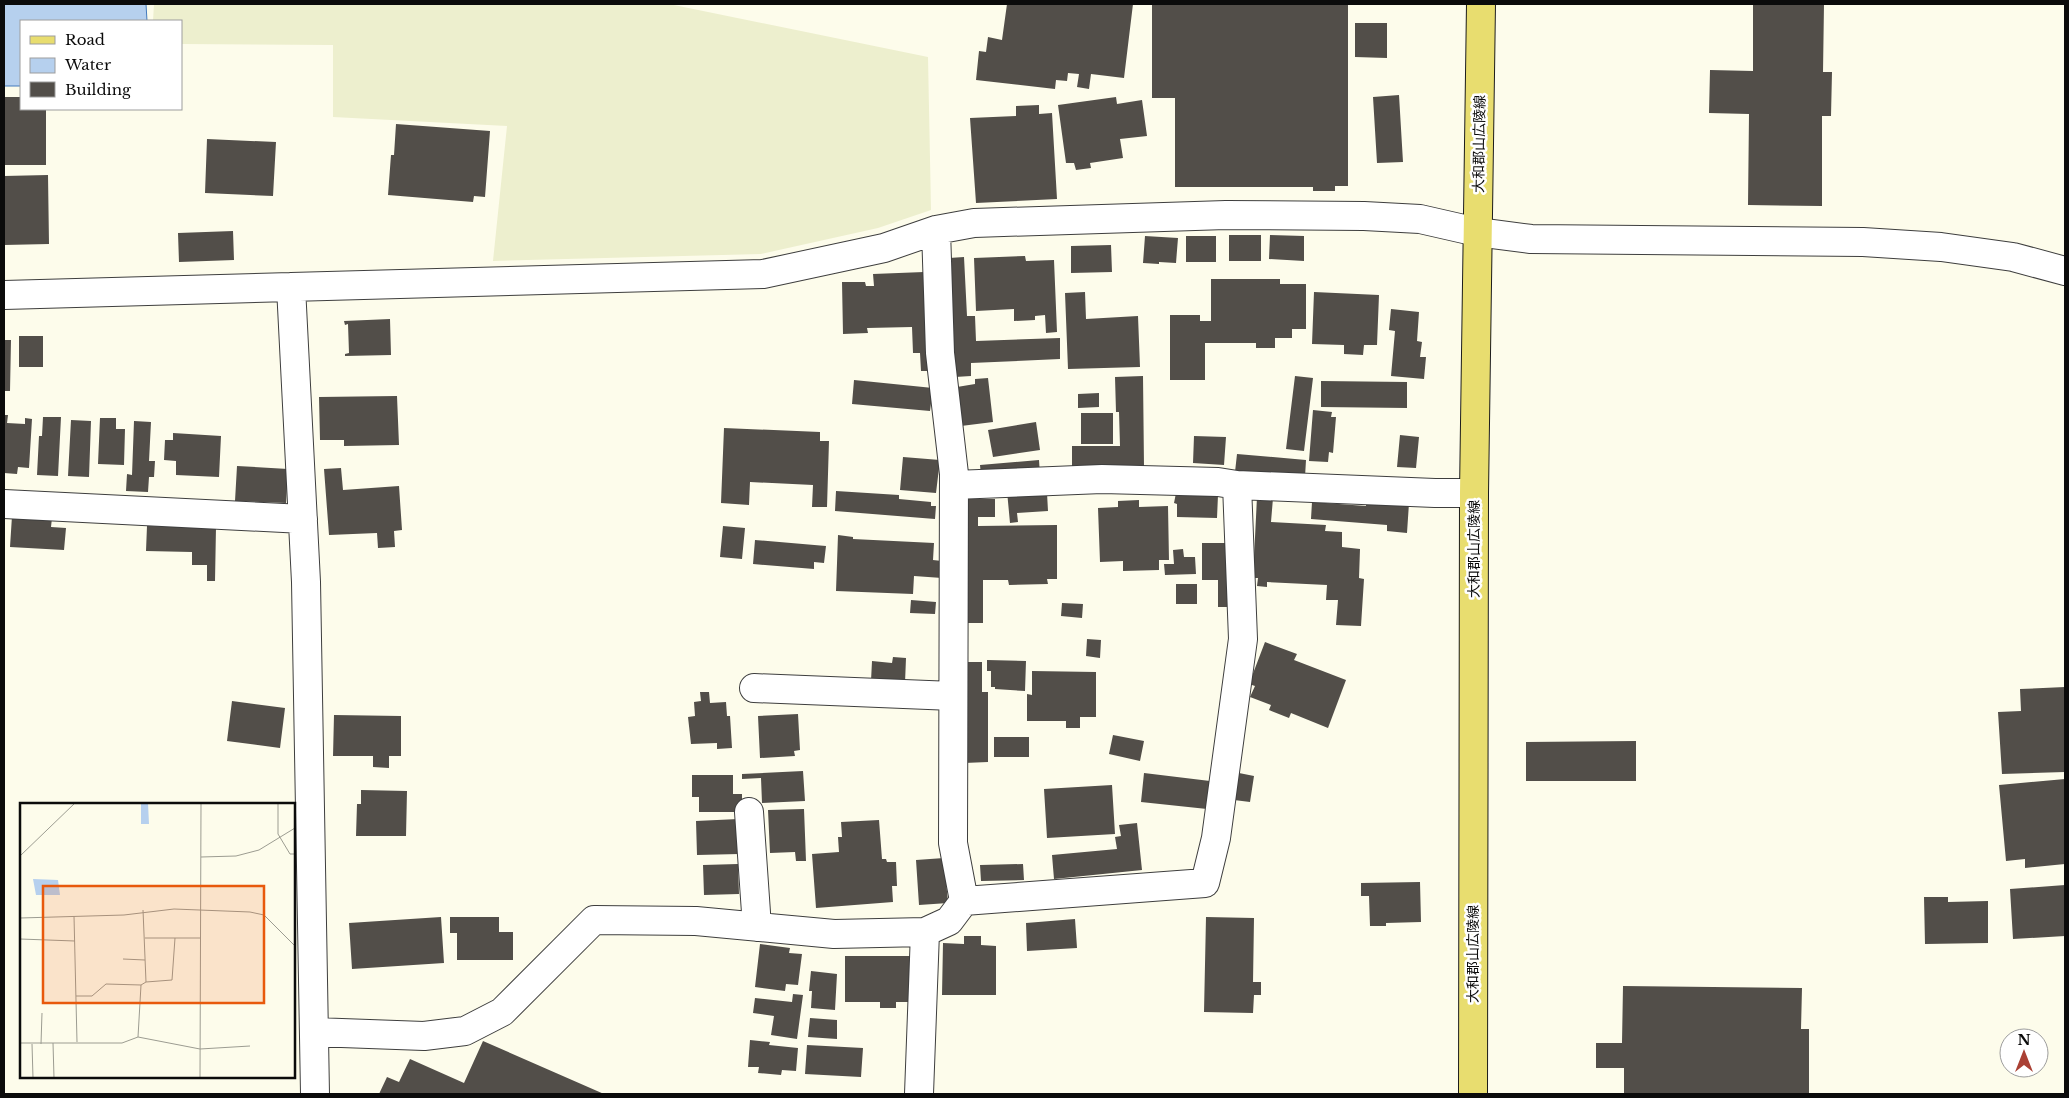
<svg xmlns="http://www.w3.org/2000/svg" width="2069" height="1098" font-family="'Libre Baskerville','Noto Sans JP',serif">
	<rect width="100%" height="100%" fill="#fdfceb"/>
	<!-- farmland -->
	<path fill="#edefce" d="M154,4H669L928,57L931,210L878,228L761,254L493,261L507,126L333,117V45L181,44V21H153Z"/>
	<!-- water -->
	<path fill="#b6d0ee" stroke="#457bbd" d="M4,4H146L147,21H21V86H4Z"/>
	<!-- building -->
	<path fill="#524e49" d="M1007,4H1133L1124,78L1091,74L1089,89L1077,87L1079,74L1068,73L1067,81L1056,80L1055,89L976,80L979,51L986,52L988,37L1002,40Z
		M1152,4H1348V186H1335V191H1313V187H1175V98H1152Z
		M1753,4H1824L1823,72H1832L1831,116H1822V206L1748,205L1749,114L1709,113L1710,70L1753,71Z
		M1355,23H1387V58L1355,57Z
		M1399,95L1403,162L1377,163L1373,97Z
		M4,97H21V109H46V165H4Z
		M1116,97L1117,104L1142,100L1147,136L1120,139L1123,158L1090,163L1091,168L1076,170L1074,163H1066L1058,105Z
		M1039,105V114L1052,113L1057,199L976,203L970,118L1016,116V106Z
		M396,124L490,131L485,197L474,196L473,202L388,195L391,155H394Z
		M207,139L276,142L273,196L205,193Z
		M48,175L49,244L4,245V176Z
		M233,231L234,260L179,262L178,233Z
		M1229,235H1261V261H1229Z
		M1270,235L1304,236V261L1269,259Z
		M1145,236L1178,238L1176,263L1159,262V264L1143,263Z
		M1186,236H1216V262H1186Z
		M1111,245L1112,272L1071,273V246Z
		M1025,256L1026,261L1054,260L1057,332L1046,333L1045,315L1035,316V320L1014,321V309L976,311L974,258Z
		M964,257L967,316H975L976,341L1060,338V359L971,363V376L955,377L949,258Z
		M924,272L928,371H921L920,353H913L912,327L867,328L868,333L843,334L842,282H865L866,286H874L873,274Z
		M1211,279H1280V284H1306V329H1292V338H1275V348H1256V343H1205V380H1170V315H1200V321H1211Z
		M1085,292L1086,319L1138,316L1140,367L1068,369L1065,293Z
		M1314,292L1379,295L1377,345H1364L1363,355L1344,354V345L1312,344Z
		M1391,309L1419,312L1417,341L1422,342L1420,357H1426L1424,379L1391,376L1395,331L1389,330Z
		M390,319L391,355L345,356V354L349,353L348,324L345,325L344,321Z
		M19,336H43V367H19Z
		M4,340H11L10,391H4Z
		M1143,376L1144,467L1072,468V446H1120L1119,412H1116L1115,377Z
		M1295,376L1313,378L1304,451L1286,449Z
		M988,378L993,422L961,426L957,387L975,384V379Z
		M854,380L933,388L930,411L852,404Z
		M1321,381L1407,382V408L1321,407Z
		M1099,393V407L1078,408V394Z
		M397,396L399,445L344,446V440H320L319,397Z
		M1313,410L1332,412L1331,417H1336L1333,453L1329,452L1328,462L1309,461Z
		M1081,413H1113V444H1081Z
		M4,415H8L7,423L25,424V418L32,419L29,468L18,467L17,474L4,473Z
		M43,417H61L58,476L37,475L39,436H42Z
		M100,418H116V429H125L124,465L98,464Z
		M71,420L91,421L89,477L68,476Z
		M134,421L151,422L149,461H155L154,477H149L148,492L126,491L127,474L132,475Z
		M1036,422L1040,450L993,457L988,430Z
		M724,428L820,432V441H829L827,507H812L813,485L750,482L749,505L721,503Z
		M173,433L221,436L219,477L176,475V461L164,460L165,440H173Z
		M1400,435L1419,437L1416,468L1397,467Z
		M1194,436L1226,437L1224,465L1193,463Z
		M1237,454L1306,460L1305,477L1235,472Z
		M903,457L940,460L936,493L900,490Z
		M1039,460L1040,475L981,476L980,465Z
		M237,466L288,469L286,503L235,501Z
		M341,468L343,490L399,486L402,530L394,531L395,547L378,548L377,533L329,535L324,469Z
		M836,491L899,495V499L931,502V506H936L935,519L835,511Z
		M1007,491L1047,493L1048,511L1017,513L1018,522L1010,523Z
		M1176,493L1218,495L1217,518L1177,517V504L1174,503Z
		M1257,497L1273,498L1271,522L1326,525L1325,531L1342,532V547L1360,549L1359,578L1364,579L1361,626L1336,625L1338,600H1326L1327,585L1267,582V587L1257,586L1258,578H1253Z
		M966,499H995V517H978V526L1057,525V579H1047L1048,584L1009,585L1008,580H983V623H967Z
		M1366,499L1409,503L1407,533L1387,531V525L1311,519L1312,502L1366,506Z
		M1139,500V507L1168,506L1169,560H1159V570L1123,571V561L1100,562L1098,508L1118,507V501Z
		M12,516L52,518L51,527L66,528L64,550L10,547Z
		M147,526L216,527L215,581H207V565H192V552L146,551Z
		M723,526L745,528L742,559L720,557Z
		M838,535L853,537V539L934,543L933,560L942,561V578L914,576L913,594L836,591Z
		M755,540L826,546L824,563L814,562V569L753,564Z
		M1202,543H1231L1227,562V607H1218V580H1202Z
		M1183,549L1184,557H1195L1196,574L1165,575L1164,564H1174L1173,550Z
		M1176,584H1197V604H1176Z
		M911,600L936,602L935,614L910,613Z
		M1062,603L1083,604L1082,618L1061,616Z
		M1087,639L1101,640L1100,658L1086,656Z
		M1265,642L1297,654L1294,660L1346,680L1328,728L1291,713L1289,718L1269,710L1271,705L1250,697L1255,686L1249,684Z
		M893,657L906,658L905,683L871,681L872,661L892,663Z
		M987,660L1026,661L1025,691L995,689V687H991V671H987Z
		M964,662H982V692H988V762L964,763Z
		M1032,671L1096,672V717H1080V728H1066V721H1027V694L1032,695Z
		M2065,687V772L2002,774L1998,712L2021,711L2020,689Z
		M700,692H709L710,703L726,702L727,716H730L732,748L717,749V743L691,744L688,717L695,716L694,702L701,701Z
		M232,701L285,708L280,748L227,741Z
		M798,714L800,750L794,751L795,756L760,758L758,716Z
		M334,715L401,716V756H389V768L373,767V756H333Z
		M1113,735L1144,741L1140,761L1109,754Z
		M994,737H1029V757H994Z
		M1636,741V781H1526V742Z
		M803,771L805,801L762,803L761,778L742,779V774Z
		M1144,773L1210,781L1207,809L1141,802Z
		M1239,773L1254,776L1250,802L1234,800Z
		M692,775H733V794H742V812H699V797H692Z
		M2065,779V864L2025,868V859L2006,861L1999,785Z
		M1112,785L1115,834L1047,838L1044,789Z
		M361,790L407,791L406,836H356L357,804H361Z
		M804,809L806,861H796L795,852L770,853L768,810Z
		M738,819L739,854L697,855L696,821Z
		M879,820L882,859H886L887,862H896L897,886H892L893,902L816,908L812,854L839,852L838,837H842L841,822Z
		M1137,823L1142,870L1054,879L1052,855L1117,849L1115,837L1121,836L1119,825Z
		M944,858L948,903L919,905L916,860Z
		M738,864L739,894L704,895L703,865Z
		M1023,864L1024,880L981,881L980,865Z
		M1420,882L1421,922L1386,923V926H1370L1369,896H1361V883Z
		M2065,885V936L2013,939L2010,889Z
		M1924,897H1948V902L1988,901V943L1925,944Z
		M441,917L444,963L352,969L349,923Z
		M450,917H499V932H513V960H457V933H450Z
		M1206,917L1254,918L1253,982H1261V995H1254L1253,1013L1204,1012Z
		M1075,919L1077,948L1027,951L1026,923Z
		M964,936H981V945L996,946V995H942L943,943L964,944Z
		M760,944L790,948L789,953L802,954L798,985L786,984L785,991L755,987Z
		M845,956H911L917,1002H896V1008H880V1002H845Z
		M811,971L837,974L835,1010L811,1008L812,991H809Z
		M1623,986L1802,988L1801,1029H1809V1094H1624V1068H1596V1043H1622Z
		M793,994L803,995L797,1039L771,1035L774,1016L753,1013L755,998L792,1002Z
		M810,1018L837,1020V1039L808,1037Z
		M750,1040L770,1042L769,1045L798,1048L796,1071L782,1070L781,1075L758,1073L759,1067H748Z
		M483,1041L604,1094H379L387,1077L399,1082L410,1059L464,1083Z
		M807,1045L863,1048L861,1077L805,1074Z"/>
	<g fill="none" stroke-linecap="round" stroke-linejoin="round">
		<!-- minor casing -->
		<g stroke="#3e3e3e" stroke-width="30">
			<path id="minor" d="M291,287L306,582L315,1094
				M4,295L763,274L884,248L936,230L974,223L1226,215L1364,216L1420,219L1477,232L1531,239L1863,242L1941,247L2013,257L2065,271
				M954,485L1102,479L1218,482L1237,485
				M4,504L303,519
				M754,688L953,696
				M749,812L757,927
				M964,901L1205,883L1216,838L1243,639L1237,485L1435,493H1474
				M314,1032L424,1036L465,1031L502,1012L594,920L696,921L834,934L925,932
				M919,1094L925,932L949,921L964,901L953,843L954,474L940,353L936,230"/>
		</g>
		<!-- major casing -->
		<g stroke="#1c1c1c" stroke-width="30">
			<path id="major" d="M1473,1094L1474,493L1481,4"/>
		</g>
		<!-- minor -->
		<use href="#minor" stroke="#fff" stroke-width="28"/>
		<!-- major -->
		<use href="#major" stroke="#e8dd6f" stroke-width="28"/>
	</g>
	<g text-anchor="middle" stroke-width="5" stroke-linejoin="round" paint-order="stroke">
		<!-- street labels -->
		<g font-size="14" fill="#0b0b0b" stroke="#fff">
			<text transform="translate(1479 144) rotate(-89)" y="5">大和郡山広陵線</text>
			<text transform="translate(1474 549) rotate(-90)" y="5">大和郡山広陵線</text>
			<text transform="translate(1473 954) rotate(-90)" y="5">大和郡山広陵線</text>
		</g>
	</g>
	<!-- overview -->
	<g transform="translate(20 803)">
		<rect width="275" height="275" fill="#fdfceb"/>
		<path d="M121,0H128L129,21H121ZM13,76L38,77L40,92H16Z" fill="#b6d0ee"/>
		<path fill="none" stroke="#9c9c91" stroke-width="1" d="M258,0V31L270,51H275M0,53L55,0M181,54L216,53L239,47L275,25M54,113L57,239M0,115L104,112L154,106L230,109L244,112L275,143M125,135H155M0,136L55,138M103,156L125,157M126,179L152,177L155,135H180M56,193H72L86,181L121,182M118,234L180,246L230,243M0,240H102L118,234L121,182L126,179L123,107M33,240L34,275M12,241L13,275M21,241L22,210M180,275L181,0"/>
		<path fill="#e8590c" fill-opacity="0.15" stroke="#e8590c" stroke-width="2.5" d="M23,83H244V200H23Z"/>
		<rect width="275" height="275" fill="none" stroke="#0b0b0b" stroke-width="2.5"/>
	</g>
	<!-- border -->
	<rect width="2069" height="1098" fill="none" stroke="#0b0b0b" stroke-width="10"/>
	<!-- legend -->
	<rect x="20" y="20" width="162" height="90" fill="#ffffff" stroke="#9d9d9d"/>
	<rect x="30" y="36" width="25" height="8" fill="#e8dd6f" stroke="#9d9d9d"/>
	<text x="65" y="45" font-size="15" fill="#0b0b0b">Road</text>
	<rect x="30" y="58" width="25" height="15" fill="#b6d0ee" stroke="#9d9d9d"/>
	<text x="65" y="70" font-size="15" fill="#0b0b0b">Water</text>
	<rect x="30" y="82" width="25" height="15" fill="#524e49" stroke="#9d9d9d"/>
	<text x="65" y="95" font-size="15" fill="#0b0b0b">Building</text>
	<!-- north arrow -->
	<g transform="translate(2024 1053)"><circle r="24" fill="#ffffff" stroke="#9d9d9d"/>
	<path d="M0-4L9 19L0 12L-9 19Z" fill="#aa4034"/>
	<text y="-8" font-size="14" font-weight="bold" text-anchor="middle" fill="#0b0b0b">N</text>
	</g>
</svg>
